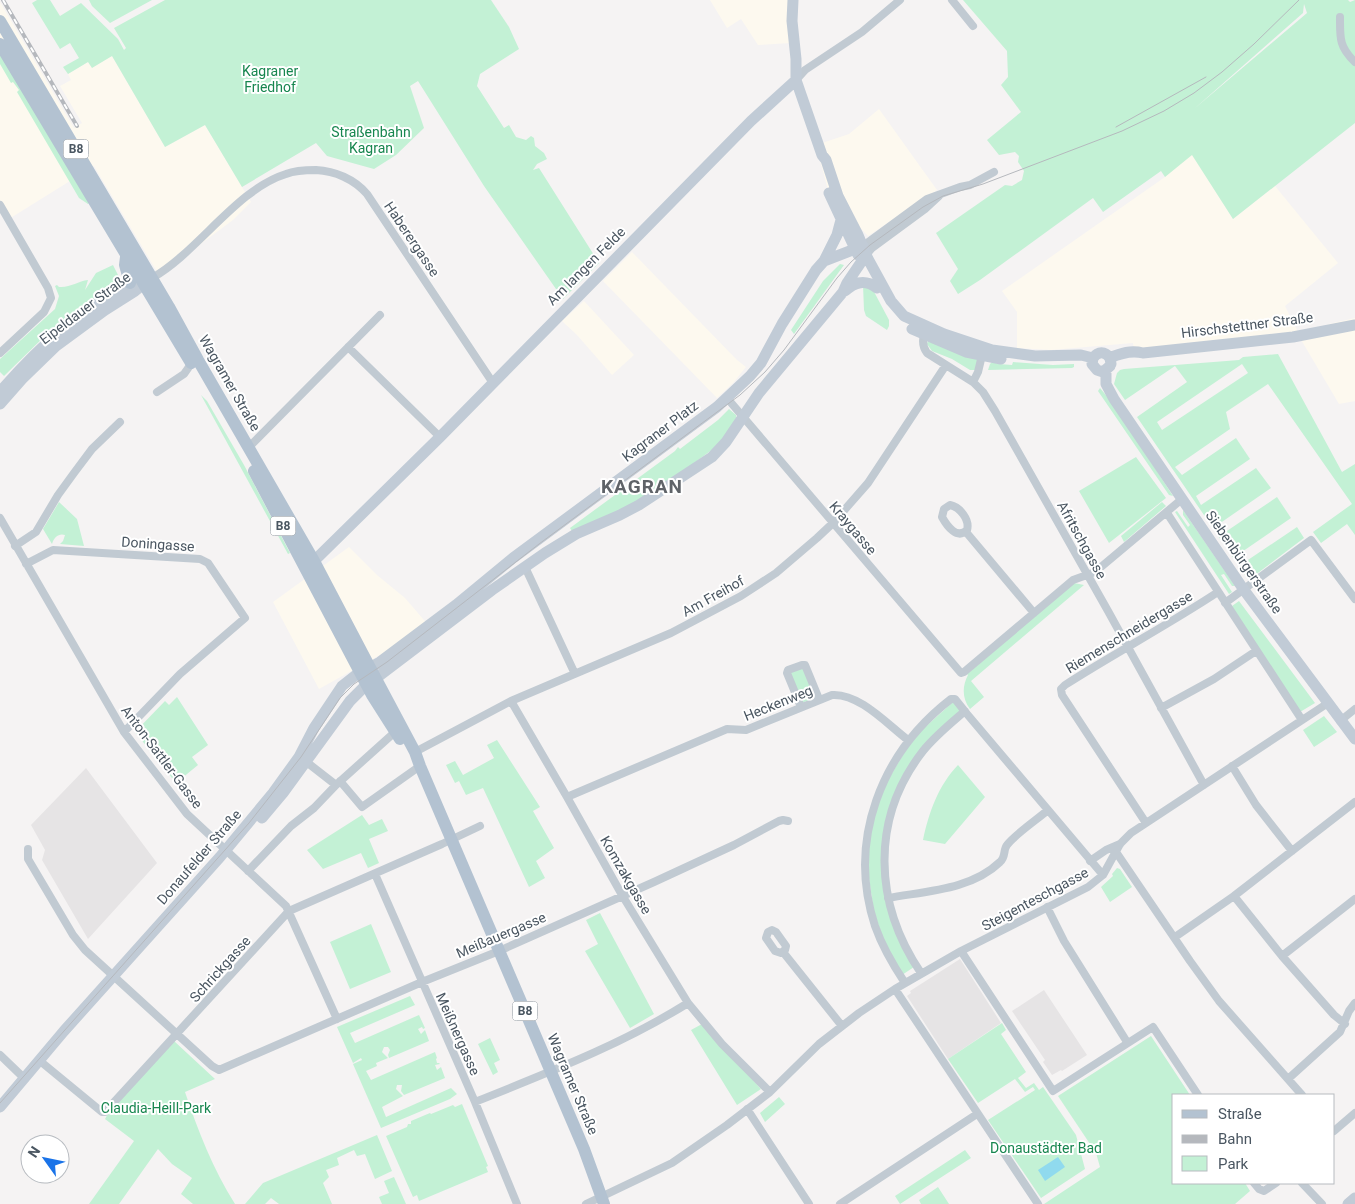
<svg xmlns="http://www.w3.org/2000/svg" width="1355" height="1204" font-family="Roboto,sans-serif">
	<rect width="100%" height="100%" fill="#f5f3f3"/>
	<!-- commercial -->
	<path fill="#fdf9ef" d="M710,0H798L791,43L758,45L741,19L727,28Z
		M0,2L74,128L82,123L60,86L71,80L68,74L88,62L92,67L112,56L165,147L205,125L251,202L233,220L159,275L94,166L9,219L0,204Z
		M879,109L937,190L868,236L829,194L816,145L849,134Z
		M1192,154L1233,219L1275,186L1338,263L1285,306L1301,338L1329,324L1355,318V401L1339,404L1300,338L1134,350L1133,343L1051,350L1017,348V312L1002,291L1165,177Z
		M632,252L737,360L746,367L733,383L717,398L603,281Z
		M584,301L634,355L612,375L577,335L562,321Z
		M349,547L377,575L405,598L430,627L319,689L273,602Z"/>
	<!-- education -->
	<path fill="#e6e4e5" d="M86,768L157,863L88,939L42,860L45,850L31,825Z
		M960,959L1001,1023L948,1059L907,996L911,993L910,991Z
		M1044,990L1087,1055L1062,1071L1061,1070L1052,1075L1043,1062L1045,1060L1012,1011Z"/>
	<!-- green -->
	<path fill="#c3f1d5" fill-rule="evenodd" d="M37,0H50L60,16L81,3L118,39L124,50L126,48L114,28L165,0H491L509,27L519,49L480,74L477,86L504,128L509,125L516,137L526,140L531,136L534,138L535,146L544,153L547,159L537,164L533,170L539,168L599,263L563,299L484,186L418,81L410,86L424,128L396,155L374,169L327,156L316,143L242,187L205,125L165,147L112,56L92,68L88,62L68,74L63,67L79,58L70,43L60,49L32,3Z
		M89,0H152L110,23L92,6Z
		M963,0H1348L1350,2L1355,0V123L1233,219L1192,155L1165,177L1161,171L1103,212L1093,198L980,280L958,294L950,281L958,269L936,233L1005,185L1012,186L1022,180L1024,171L1018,162L1019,156L1015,152L999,155L987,140L1021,112L1001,85L1008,77L1007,51ZM1304,4L1307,13L1194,109L1303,13Z
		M0,50L90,202L88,204L79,198L17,92L19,90L13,82L11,83L0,64Z
		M840,264L844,265L794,334L791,330L823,281Z
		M113,265L121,281L52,329L4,376L0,372V359L55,309L59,296L55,286L57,285L59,287C70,288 78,281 88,280L85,290L96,273Z
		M863,285L872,288L889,320V326L887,330L866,316L864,310Z
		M928,341L978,358L975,370H970L952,359L932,351L927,344Z
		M1278,354L1342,472L1355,464V535L1347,524L1321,543L1313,532L1352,504L1268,384L1226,412L1230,429L1175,467L1182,475L1236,438L1250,459L1196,496L1201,505L1256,468L1271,488L1216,526L1221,535L1277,497L1291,518L1236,556L1242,564L1297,527L1304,538L1250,579L1247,578L1137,417L1187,382L1175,366L1125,400L1114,384L1117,373L1120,370L1124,369L1239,360L1243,357ZM1242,364L1248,373L1162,430L1157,422Z
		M992,362L999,364L1012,365L1013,362L1053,365L1074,364V367L1072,368L988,370L990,364Z
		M1100,388L1114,405L1173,496L1169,495L1098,391Z
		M201,395L207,401L244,465L290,553L288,554Z
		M729,409L736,415V418L720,444L645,499L573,533L570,528L675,451L678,447L680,449L718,420Z
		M1136,457L1166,498L1109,543L1079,491Z
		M59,502L77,519L84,546L60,544L63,541L65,535C59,533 54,537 52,544L43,529Z
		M1162,502L1166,506L1124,542L1121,536Z
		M1183,510L1235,586H1232L1224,574L1221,575L1232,592L1229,594L1175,512L1177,511L1188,527L1190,525L1183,515Z
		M1074,583L1084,585L971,681L984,697L970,709C962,699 962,686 968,675L967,674Z
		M1239,601L1315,703L1300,712L1233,608L1232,606Z
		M803,667L816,697L802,703L789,673Z
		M177,697L208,745L192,757L198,765L176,783L135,732L165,701L169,705Z
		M953,702L960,709V712L934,735L890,811L886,900L896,934L914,967L902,975L886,947L874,912L868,872L869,837L882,790L913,738Z
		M1324,716L1337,732L1314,747L1303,730Z
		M497,740L540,807L533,811L554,848L536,861L545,878L529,887L483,788L466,795L459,781L455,783L446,765L455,761L463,775L494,758L487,745Z
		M958,765L985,797L945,844L923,840C929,812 938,786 958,765Z
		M362,815L369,825L382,819L388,831L369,839L379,863L368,868L361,853L323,869L307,850Z
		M1117,868L1120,869L1132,887L1110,902L1101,887L1113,876L1112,874Z
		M600,913L654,1014L630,1028L585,951L598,944L586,920Z
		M371,924L391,972L350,989L330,942Z
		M410,996L415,1005L350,1033L355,1043L419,1015L425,1028L423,1029L422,1027L418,1029L421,1034L425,1030L429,1041L389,1058L388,1055L390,1050L388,1047H384L382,1052L388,1058L376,1063L377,1066L366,1071L371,1080L435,1052L437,1058L436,1059L437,1063H439L440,1064L435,1065L437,1070L441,1067L445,1078L404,1095L401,1091L402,1085H397L396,1089L403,1096L382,1107L386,1117L451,1088L457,1094L450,1099L381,1128L353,1064L362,1060L361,1058L353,1063L337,1027Z
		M1002,1023L1006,1030L1001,1034L1026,1072L1018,1078L1026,1088L1034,1083L1039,1090L1043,1087L1076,1135L1085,1169L1041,1198L988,1120L1035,1090L1033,1087L1025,1092L1015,1079L978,1103L948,1059Z
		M702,1024L761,1089L737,1105L691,1030Z
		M1151,1036L1190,1095H1174V1183H1245L1250,1191L1235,1204H1044L1100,1167L1096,1153L1058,1096Z
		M490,1038L500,1060L494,1063L498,1072L493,1075L478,1044Z
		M174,1041L215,1079L185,1092C198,1131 213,1169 235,1204H193L181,1194L192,1178L172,1164L158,1149L119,1204H89L134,1141L105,1119L109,1112Z
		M779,1097L785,1104L765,1122L760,1113Z
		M462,1104L488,1166L486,1167L488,1172L419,1201L417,1195L413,1197L386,1136L407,1127L408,1124H411V1121L430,1113L431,1114L453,1105L455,1107Z
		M377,1135L392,1171L375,1179L365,1154L357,1156L354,1150L337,1158L339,1165L326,1170L329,1177L323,1183L332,1204H279L271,1198L265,1204H245L263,1183Z
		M965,1150L971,1158L900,1204L895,1196Z
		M394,1177L406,1204H382L379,1197L389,1193L384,1181Z
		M938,1187L949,1204H921L919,1200Z"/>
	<!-- water -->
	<path fill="#90daee" d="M1058,1157L1065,1167L1045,1181L1038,1170Z"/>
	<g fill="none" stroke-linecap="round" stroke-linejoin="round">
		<!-- street -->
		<path stroke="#c1cad2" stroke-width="8" d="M952,0L973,26
			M1340,17C1340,38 1339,47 1355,62
			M796,80L805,70L862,32L900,0
			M0,205L48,288L51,298L44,312L0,353
			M863,246L927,199L960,187L970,185L994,172
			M866,255L872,248L925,209L939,196
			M152,278C198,252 237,189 286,174C296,170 306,170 316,170C335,171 354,179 367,194L493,383
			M925,331C922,339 922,346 927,353L973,382L983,392L995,411L1108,611L1204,785
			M348,347L440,437
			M973,382L978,372L983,351
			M157,392L184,374L191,364
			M727,398L961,673L964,672L1073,580L1095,572L1182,499
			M249,447L380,315
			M950,505C960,507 970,520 967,530C957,540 947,526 942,517L944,509Z
			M1167,513L1302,720
			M0,518L124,732L187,814L286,906L337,1019
			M966,532L1034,613
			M15,546L36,532L58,495L74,473L92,449L120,422
			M26,564L53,550L200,559L208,563L245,618L180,674L124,732
			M525,567L575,674
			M1225,603L1311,540L1355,599
			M511,701L567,797L622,895L688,1003L722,1044L770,1092
			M801,707L787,673L788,670L802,665H805L819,699
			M1161,708L1214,679L1256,651
			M1340,721L1355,709
			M415,752L511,701L671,633L741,596L776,573L817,538L833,523L868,483L946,365
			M304,760L336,785
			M1232,766L1256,805L1292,851
			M340,781L362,807L420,766
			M567,797L727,729L746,730L832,695C859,693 887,724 908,740
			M1146,823L1062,695L1061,689L1065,685C1115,653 1168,625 1218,592
			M28,849V859L73,935L85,950L212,1066L219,1070L422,982L499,951L654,882L734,845L779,821L783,820L788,821
			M1116,852L1190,961L1219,1001L1302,1095
			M1090,861L1106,850L1120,844
			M248,871L291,826L314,808L336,785L395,732
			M375,874L475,1102L517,1204
			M1234,896L1282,956L1334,1015L1345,1024
			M888,898C926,891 971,890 1000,862C1006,857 1003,850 1007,845C1013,836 1039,818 1048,810
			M1047,907L1064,941L1127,1042
			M772,930L776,932L786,946L785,950L781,953L775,951L766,938L768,932Z
			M1175,937L1234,896L1355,802
			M961,951L1053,1091L1153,1027L1198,1095
			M783,952L842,1026
			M1282,956L1355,899
			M921,973C874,904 870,819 923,751C935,736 950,724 965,711
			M905,983C893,965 882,946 875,926C847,840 881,753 951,699H955L967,714L1103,875
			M895,989L1038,1204
			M0,1055L25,1079
			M40,1061L102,1112H105L289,911L442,844L480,826
			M1288,1079L1340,1032L1349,1011L1355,1003
			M475,1102C547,1073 621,1045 688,1003
			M747,1109L809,1204
			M1334,1131L1355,1113
			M1254,1183L1259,1189L1264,1191L1276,1183
			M1302,1183L1322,1204
			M586,1204L672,1163L727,1125L770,1092L819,1044L859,1013L895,989L961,951L1088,887L1103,875L1120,844L1131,833L1328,703
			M840,1204L977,1114"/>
		<!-- secondary -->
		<path stroke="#c1cbd6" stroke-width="11" d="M793,0L792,21L796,59V80L822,155L826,160L838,196L858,235L868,259L891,301L904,316L944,334L992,350L1035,356L1081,355L1093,358
			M829,193L858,255
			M824,261L837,235L841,220
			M845,291C855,282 865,279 877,288
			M912,329L966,352L1001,359
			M1110,358C1121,353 1131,350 1143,353L1293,337L1355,325
			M1110,366L1103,372L1097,370L1092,364L1093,358C1098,351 1105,351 1110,358L1111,364
			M1106,371V384L1114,399L1244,590L1355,739
			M0,392C36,350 76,313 125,285L130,283H139
			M0,404L22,379L56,346L105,310L135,291L150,279
			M306,566L314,561L440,437L751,121L796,80
			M262,818L283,793L350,701L363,688L492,590L545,553L576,534L620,515L639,505L712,457L726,442L759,393L843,292L847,283L866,255
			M0,1107L64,1031L220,857L273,793L299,757L314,728L342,686L356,675L380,662L456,605L513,558L717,407L750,376L761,363L782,324L816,270L824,261L863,246
			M1348,1204L1355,1198"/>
		<!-- primary -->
		<path stroke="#b3c2d1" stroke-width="12" d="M0,21L169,307L198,360L314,561L367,662L415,752L420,766L584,1149L604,1204
			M0,44L191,363
			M126,257L125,265L130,283
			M254,471L372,695L400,739"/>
		<!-- tram -->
		<path stroke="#b5b8bd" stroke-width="1" d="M1116,127L1206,77
			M0,1103L249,823L301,757L340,698L354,684L387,662L539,544L740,395L765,372L784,350L837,278L851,262L870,245L923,207L943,196L983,184L1122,131L1164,111L1194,93L1222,72L1254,44L1299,0"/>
		<!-- rail casing -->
		<g stroke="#b5b8bd" stroke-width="4">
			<path id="rail" d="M3,0L77,126"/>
		</g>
		<!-- rail -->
		<use href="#rail" stroke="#fff" stroke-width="2" stroke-dasharray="5.5" stroke-linecap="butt"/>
	</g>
	<g text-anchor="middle" stroke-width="4" stroke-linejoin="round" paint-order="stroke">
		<!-- shield labels -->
		<g fill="#fff" stroke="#808990" stroke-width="1">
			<rect x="63.5" y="139.5" width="25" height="19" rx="4"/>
			<rect x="270.5" y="516.5" width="25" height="19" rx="4"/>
			<rect x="512.5" y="1001.5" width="25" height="19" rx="4"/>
		</g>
		<g font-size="12" font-weight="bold" fill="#4a5661">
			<text x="76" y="153">B8</text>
			<text x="283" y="530">B8</text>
			<text x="525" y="1015">B8</text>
		</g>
		<!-- park labels -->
		<g font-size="14" fill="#17864f" stroke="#fff">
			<text x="270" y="76">Kagraner<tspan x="270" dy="16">Friedhof</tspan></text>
			<text x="371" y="137">Straßenbahn<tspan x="371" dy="16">Kagran</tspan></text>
			<text x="156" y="1113">Claudia-Heill-Park</text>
			<text x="1046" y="1153">Donaustädter Bad</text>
		</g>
		<!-- street labels -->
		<g font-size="14" fill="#4a5661" stroke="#fff">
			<text transform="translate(412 239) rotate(56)" y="5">Haberergasse</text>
			<text transform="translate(586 266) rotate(-45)" y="5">Am langen Felde</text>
			<text transform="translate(85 308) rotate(-37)" y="5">Eipeldauer Straße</text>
			<text transform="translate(1247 325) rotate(-7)" y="5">Hirschstettner Straße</text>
			<text transform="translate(230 383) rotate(60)" y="5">Wagramer Straße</text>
			<text transform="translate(660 431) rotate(-37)" y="5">Kagraner Platz</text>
			<text transform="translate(853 528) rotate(50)" y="5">Kraygasse</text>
			<text transform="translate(1082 540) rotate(61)" y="5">Afritschgasse</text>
			<text transform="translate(158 544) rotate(4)" y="5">Doningasse</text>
			<text transform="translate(1244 562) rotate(55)" y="5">Siebenbürgerstraße</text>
			<text transform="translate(713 596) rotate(-29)" y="5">Am Freihof</text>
			<text transform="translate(1129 632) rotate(-31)" y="5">Riemenschneidergasse</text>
			<text transform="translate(778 703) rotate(-22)" y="5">Heckenweg</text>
			<text transform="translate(162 757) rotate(53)" y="5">Anton-Sattler-Gasse</text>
			<text transform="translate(199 857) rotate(-49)" y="5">Donaufelder Straße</text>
			<text transform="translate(626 875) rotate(60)" y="5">Komzakgasse</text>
			<text transform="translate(1035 899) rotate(-28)" y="5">Steigenteschgasse</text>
			<text transform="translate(501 935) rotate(-23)" y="5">Meißauergasse</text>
			<text transform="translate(220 969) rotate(-48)" y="5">Schrickgasse</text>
			<text transform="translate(458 1034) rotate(66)" y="5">Meißnergasse</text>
			<text transform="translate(573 1084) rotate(67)" y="5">Wagramer Straße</text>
		</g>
		<!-- district labels -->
		<g font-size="19" font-weight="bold" letter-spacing="1" fill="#5f6368" stroke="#fff">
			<text x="642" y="493">KAGRAN</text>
		</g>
	</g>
	<!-- legend -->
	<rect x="1172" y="1094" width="162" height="90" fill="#ffffff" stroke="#b7bbc0"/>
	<rect x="1182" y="1110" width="25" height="8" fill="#b3c2d1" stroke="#b7bbc0"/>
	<text x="1218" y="1119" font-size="15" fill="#4a5661">Straße</text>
	<rect x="1182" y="1135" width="25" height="8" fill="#b5b8bd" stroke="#b7bbc0"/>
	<text x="1218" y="1144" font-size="15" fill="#4a5661">Bahn</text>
	<rect x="1182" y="1156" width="25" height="15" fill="#c3f1d5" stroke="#b7bbc0"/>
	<text x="1218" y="1169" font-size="15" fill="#4a5661">Park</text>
	<!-- north arrow -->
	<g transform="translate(45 1159) rotate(303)"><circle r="24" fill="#ffffff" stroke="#b7bbc0"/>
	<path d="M0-4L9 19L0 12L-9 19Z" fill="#1a73e8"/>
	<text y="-8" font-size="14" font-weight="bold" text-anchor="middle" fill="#4a5661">N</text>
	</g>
</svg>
